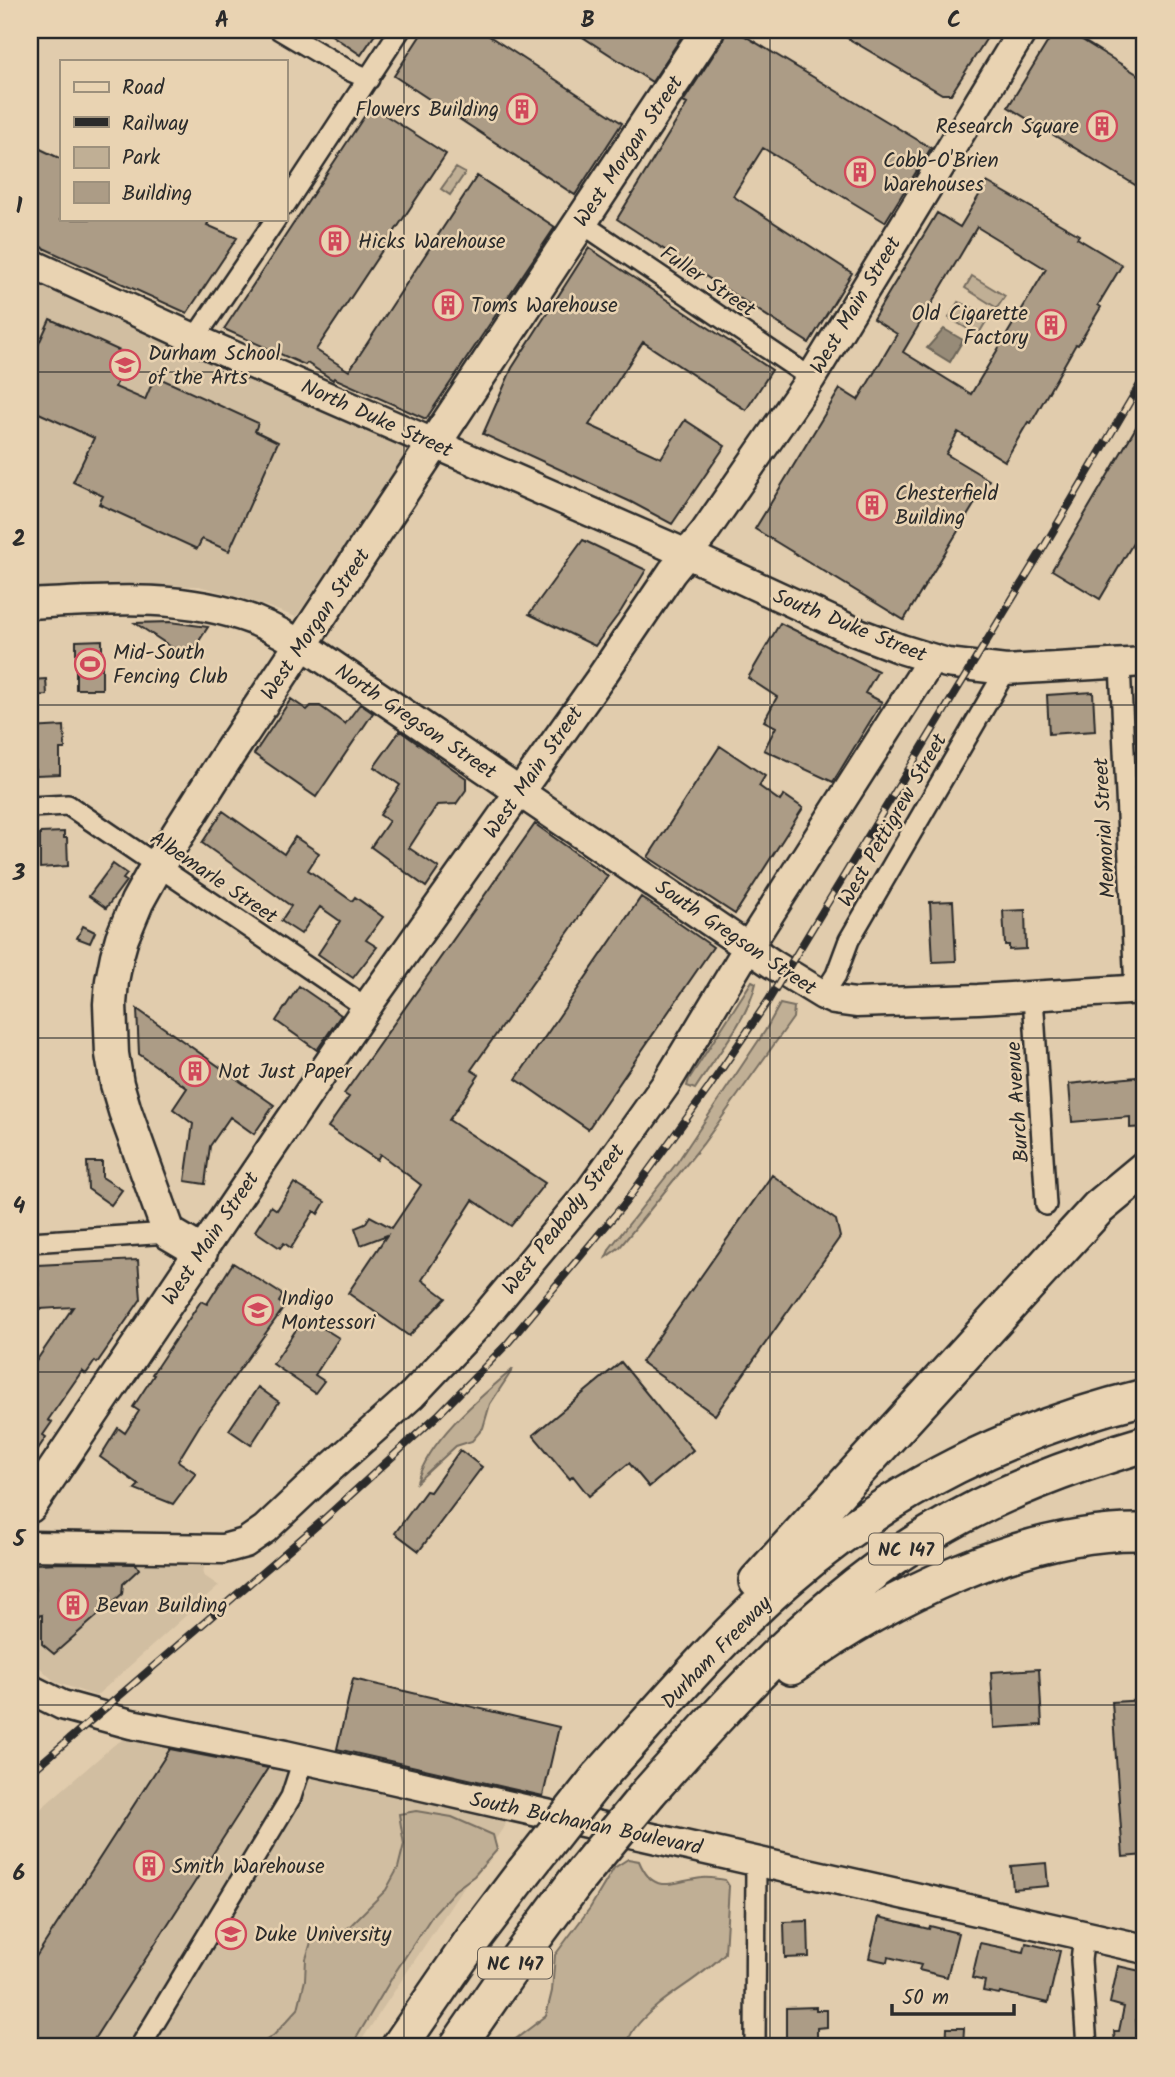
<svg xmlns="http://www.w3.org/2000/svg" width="1175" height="2077" font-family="Kalam,sans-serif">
	<rect width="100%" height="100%" fill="#e1ccad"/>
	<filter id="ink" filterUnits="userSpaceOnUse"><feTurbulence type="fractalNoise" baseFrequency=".0143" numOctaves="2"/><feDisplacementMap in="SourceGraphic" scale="14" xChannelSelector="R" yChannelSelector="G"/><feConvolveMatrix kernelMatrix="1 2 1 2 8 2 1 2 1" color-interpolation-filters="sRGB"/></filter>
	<g filter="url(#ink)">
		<!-- built -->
		<path fill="#d1bea1" d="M30,279L410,450L296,617L246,599L199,586L133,585L30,591Z
			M30,1558L205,1559L203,1575L219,1586L96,1696L55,1682L30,1658Z
			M127,1737L288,1769L507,1822L357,2047H30V1818L114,1745Z"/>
		<!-- green -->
		<path fill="#c0af95" stroke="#766d60" stroke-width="2" d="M456,168L465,173L450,195L441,189Z
			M972,276L1005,296L997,308L965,288Z
			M958,302L990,315L978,335L949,318Z
			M752,981L756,983C749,1017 714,1059 695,1089L687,1086L689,1079Z
			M780,1004L794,1007L793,1018L703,1144L620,1247L606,1257L610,1248L676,1164L765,1031Z
			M513,1369L490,1404L483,1428L472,1441L456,1446L417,1482C429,1439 479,1398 513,1369Z
			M416,1811L452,1817L493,1835L497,1850L474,1876L455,1890L434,1913L396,1971L351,2047H256L274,2035L298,2009L305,1980L306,1959L311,1942L342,1934L386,1890L398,1868L404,1844L399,1814Z
			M628,1859L639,1861C654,1897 673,1881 702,1878C709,1877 717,1879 725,1880L729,1886L725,1953C698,1982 660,1996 635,2028C631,2033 628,2041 625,2047H510L509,2044L546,2016L552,1991L555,1955L590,1908L614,1868Z"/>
		<!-- water -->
		<path fill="#978b78" stroke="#6c6559" stroke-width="2" d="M944,329L963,340L950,362L927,348Z"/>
		<!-- building -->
		<path fill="#ac9c86" stroke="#2b2b2b" stroke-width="2" fill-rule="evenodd" d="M324,30H378L361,55Z
			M424,30H480L622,123L575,195L394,76Z
			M572,30H686L652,82Z
			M726,30H735L931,148L885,222L763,148L733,196L852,273L809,343L617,219L687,104L683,102L723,40Z
			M834,30H992L951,94H942Z
			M1055,30H1066L1145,79V191L1008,107Z
			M371,106L446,154L316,350L349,371L477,176L555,227L426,419L334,378L333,380L307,363L305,365L224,329Z
			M30,144L61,159V219H210L207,225L237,238L187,313L30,242Z
			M987,182L1079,235L1077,238L1122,265L1098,305L1101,307L1078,345L1076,344L1031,423L1028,422L1005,461L958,432L946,454L989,480L904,620L755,529L840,389L858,400L897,334L873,319L937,213L960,227ZM977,227L1046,269L971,394L903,352Z
			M589,248L772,370L746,410L643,342L589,425L661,458L685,420L725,446L672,524L631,502L483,434L512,368Z
			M50,319L129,355L115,387L145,400L155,376L258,423L255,431L278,442L229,551L202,539L197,549L99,504L103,496L73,482L94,438L30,409V363Z
			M1145,412V523L1100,599L1052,570Z
			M583,540L646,570L621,611L595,646L529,614Z
			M170,622L208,627L188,658L135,623Z
			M780,623L878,671L865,693L882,702L833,782L764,750L776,727L764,721L777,697L748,678Z
			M102,640V689H76V641Z
			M46,679L47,695L30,696V680Z
			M1093,692L1095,731L1049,734L1047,695Z
			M291,699L307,710L311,706H320L345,724L360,704L373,713L316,797L254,754Z
			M64,726L65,749H60V774L36,775L33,751H30V728Z
			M400,731L466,778V790L456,804L437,805L409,848L439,868L426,887L371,847L389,821L380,815L400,785L374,767Z
			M720,746L765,776L759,786L780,801L784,795L803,808L735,914L648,857Z
			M223,811L284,854L295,837L319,853L308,870L352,901L355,897L383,917L366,940L377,947L353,978L318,954L340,921L320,907L301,934L281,921L291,906L202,843Z
			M535,824L608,876L471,1070L479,1075L449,1120L545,1183L511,1226L473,1200L422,1280L446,1298L409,1336L348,1293L387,1235L361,1245L355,1228L365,1224L370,1216L392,1228L421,1185L380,1154L377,1160L328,1127L349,1097L344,1094Z
			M64,832V838H67L68,866L40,868V833Z
			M113,864L127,874L123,879L126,881L106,908L89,896Z
			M641,897L713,947L588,1129L516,1079Z
			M953,901L956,961L933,962L930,902Z
			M1025,910L1026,949L1009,950V945H1005L1003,911Z
			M83,926L95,932L90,943L77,938Z
			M299,986L341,1015L317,1050L276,1021Z
			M137,1009L274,1105L254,1134L230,1117L210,1146L205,1184L185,1181L193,1124L173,1109L187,1088L139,1054Z
			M1145,1076V1127L1130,1128V1117L1072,1122L1069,1084Z
			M87,1162H102V1177L122,1190L111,1205L88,1189Z
			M772,1175L836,1220L840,1237L715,1415L641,1362Z
			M294,1183L325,1202L318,1214L314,1211L291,1248L284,1243L280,1248L255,1231L271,1206L277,1210Z
			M138,1260L141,1299L97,1363L95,1361L86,1374L82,1371L48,1420L52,1422L43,1435L46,1437L30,1461V1370L73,1307L40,1309L37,1265Z
			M233,1263L283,1295L279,1302L285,1306L200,1425L178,1461L196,1473L173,1504L135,1489L139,1485L100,1457L118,1428L125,1433L139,1411L133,1407L154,1375L152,1374L201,1301L207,1304Z
			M304,1318L306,1319L307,1318L339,1338L315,1375L324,1381L315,1393L273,1364Z
			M621,1362L693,1450L649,1487L629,1463L589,1496L573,1476L570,1479L533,1435Z
			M258,1387L279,1402L251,1445L229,1430Z
			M460,1450L482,1467L419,1551L395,1533L426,1491L430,1492Z
			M61,1563L136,1564L139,1569L123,1584L122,1594L54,1654L42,1644V1615L36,1616L33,1564Z
			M1039,1669L1042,1725L994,1728L991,1672Z
			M353,1679L559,1727L543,1796L337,1749Z
			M1145,1700V1855L1123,1857L1112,1702Z
			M170,1749L268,1768L89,2047H30V1966Z
			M1046,1863L1048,1886L1013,1889L1011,1866Z
			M879,1917L929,1929L930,1926L958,1933L947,1977L919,1970L921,1965L888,1957L887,1962L869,1958Z
			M808,1921L809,1957L785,1958L784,1922Z
			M980,1943L1024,1952L1026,1943L1060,1951L1048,2003L1000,1992L999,1994L983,1991L985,1981L972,1978Z
			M1118,1966L1145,1972L1136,2018L1139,2047H1115L1114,2031H1119L1124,2007L1110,2003Z
			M816,2007V2010H827V2027L817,2028V2038L786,2039V2008Z
			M947,2028H964L963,2047H946Z"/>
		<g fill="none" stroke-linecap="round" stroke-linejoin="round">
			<!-- street casing -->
			<g stroke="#2b2b2b" stroke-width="24">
				<path id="street" d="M280,30L346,69L369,79
					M285,205L400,30
					M580,222L811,378
					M195,338L276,219
					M1120,664L1135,989
					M30,807L68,805L367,1008
					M823,995L836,975L849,940L1006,670
					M1033,996L1046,1205
					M30,1242L169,1233
					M1084,1936L1081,1960L1087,2047
					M140,2047L291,1797L303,1760
					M755,2047L756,1860"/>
			</g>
			<!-- secondary casing -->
			<g stroke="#2b2b2b" stroke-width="33">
				<path id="secondary" d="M30,263L211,346L687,554L856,632L901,649L947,663L1006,670L1145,662
					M30,604C105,600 182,593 253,620C275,629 296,641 315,653L774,965L823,995L834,1000L856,1003L978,999L1145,989
					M201,1252L373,998L599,680L672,572L704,533L811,378L1023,30
					M30,1546L223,1549L245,1543L265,1529L317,1480L412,1395L478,1325L589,1192L666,1084L749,946L932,659
					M30,1689L62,1705L131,1724L285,1755L1145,1949"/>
			</g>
			<!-- primary casing -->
			<g stroke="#2b2b2b" stroke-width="37">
				<path id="primary" d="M30,1506L201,1252L169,1233L161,1211L125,1111L117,1084L112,1054L110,1004L112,981L117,956L122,938L137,902L152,875L224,761L708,30"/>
			</g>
			<!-- highway casing -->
			<g stroke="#2b2b2b" stroke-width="40">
				<path id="highway" d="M757,1581L1098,1208L1145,1169
					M791,1667C886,1598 1025,1529 1145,1532
					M598,1778C660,1710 719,1638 789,1578C891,1489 1014,1428 1145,1397
					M649,1792C733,1698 821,1599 930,1534C997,1493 1070,1466 1145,1444
					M399,2047L474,1938L524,1872
					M457,2047L510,1970L576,1881"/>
			</g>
			<!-- street -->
			<use href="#street" stroke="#e9d3b2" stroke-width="19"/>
			<!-- secondary -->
			<use href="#secondary" stroke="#e9d3b2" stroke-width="28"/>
			<!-- primary -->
			<use href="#primary" stroke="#e9d3b2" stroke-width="32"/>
			<!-- highway -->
			<use href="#highway" stroke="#e9d3b2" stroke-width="35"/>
			<!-- rail casing -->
			<g stroke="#2b2b2b" stroke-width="8">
				<path id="rail" d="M30,1773L322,1521L438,1415L507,1344L625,1203L708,1089L768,1001L1045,545L1145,376"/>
			</g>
			<!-- rail -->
			<use href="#rail" stroke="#e9d3b2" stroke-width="5" stroke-dasharray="16" stroke-linecap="butt"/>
			<!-- highway-bridge casing -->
			<g stroke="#2b2b2b" stroke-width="40" stroke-linecap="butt">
				<path id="highway-bridge" d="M524,1872L598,1778
					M576,1881L649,1792"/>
			</g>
			<!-- highway-bridge -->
			<use href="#highway-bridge" stroke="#e9d3b2" stroke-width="35"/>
		</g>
	</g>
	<!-- grid -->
	<path fill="none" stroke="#2b2b2b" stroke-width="2" stroke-opacity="0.55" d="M404,30V2047M770,30V2047M30,372H1145M30,705H1145M30,1038H1145M30,1372H1145M30,1705H1145"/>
	<!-- icons -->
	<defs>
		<g id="building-ring" transform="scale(1.575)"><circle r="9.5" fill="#e9d3b2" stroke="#d1495b" stroke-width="1.5"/><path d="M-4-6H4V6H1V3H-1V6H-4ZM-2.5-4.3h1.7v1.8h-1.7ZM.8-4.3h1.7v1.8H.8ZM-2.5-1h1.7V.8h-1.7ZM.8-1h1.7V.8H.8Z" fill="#d1495b"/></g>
		<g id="school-ring" transform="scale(1.575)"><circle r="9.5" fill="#e9d3b2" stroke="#d1495b" stroke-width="1.5"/><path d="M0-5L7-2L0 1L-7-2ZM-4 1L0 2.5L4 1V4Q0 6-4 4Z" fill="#d1495b"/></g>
		<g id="stadium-ring" transform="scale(1.575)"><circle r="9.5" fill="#e9d3b2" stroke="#d1495b" stroke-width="1.5"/><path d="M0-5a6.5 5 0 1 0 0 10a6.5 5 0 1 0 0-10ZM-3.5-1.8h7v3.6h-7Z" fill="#d1495b"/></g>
		<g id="university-ring" transform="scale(1.575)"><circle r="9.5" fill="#e9d3b2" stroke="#d1495b" stroke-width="1.5"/><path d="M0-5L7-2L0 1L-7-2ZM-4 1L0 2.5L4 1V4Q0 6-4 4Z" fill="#d1495b"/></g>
	</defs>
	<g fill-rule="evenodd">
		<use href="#building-ring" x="522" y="109"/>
		<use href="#building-ring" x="1102" y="126"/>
		<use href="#building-ring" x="860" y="172"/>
		<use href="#building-ring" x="335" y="241"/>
		<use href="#building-ring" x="448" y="305"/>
		<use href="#building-ring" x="1051" y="325"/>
		<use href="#school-ring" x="125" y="365"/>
		<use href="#building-ring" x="872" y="505"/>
		<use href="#stadium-ring" x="90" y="664"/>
		<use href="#building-ring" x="195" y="1071"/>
		<use href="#school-ring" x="258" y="1310"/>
		<use href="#building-ring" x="73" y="1605"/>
		<use href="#building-ring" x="149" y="1866"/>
		<use href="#university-ring" x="231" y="1934"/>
	</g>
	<g text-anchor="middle" stroke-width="5" stroke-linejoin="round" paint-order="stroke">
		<!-- shield labels -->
		<g fill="#e9d3b2" stroke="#645d54" stroke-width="2">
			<rect x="869" y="1533.5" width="74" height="31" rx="5"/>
			<rect x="478" y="1947.5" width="74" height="31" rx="5"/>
		</g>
		<g font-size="19" font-weight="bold" fill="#2b2b2b">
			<text x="906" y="1556">NC 147</text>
			<text x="515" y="1970">NC 147</text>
		</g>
		<!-- poi labels -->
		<g font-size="21" fill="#2b2b2b" stroke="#e9d3b2" text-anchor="start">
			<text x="499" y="116" text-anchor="end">Flowers Building</text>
			<text x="1079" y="133" text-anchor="end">Research Square</text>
			<text x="883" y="167">Cobb-O'Brien<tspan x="883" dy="24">Warehouses</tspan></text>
			<text x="358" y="248">Hicks Warehouse</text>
			<text x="471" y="312">Toms Warehouse</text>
			<text x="1028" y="320" text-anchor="end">Old Cigarette<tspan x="1028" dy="24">Factory</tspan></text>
			<text x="148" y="360">Durham School<tspan x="148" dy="24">of the Arts</tspan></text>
			<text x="895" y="500">Chesterfield<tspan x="895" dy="24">Building</tspan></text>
			<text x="113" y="659">Mid-South<tspan x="113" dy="24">Fencing Club</tspan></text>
			<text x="218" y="1078">Not Just Paper</text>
			<text x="281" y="1305">Indigo<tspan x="281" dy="24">Montessori</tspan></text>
			<text x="96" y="1612">Bevan Building</text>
			<text x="172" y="1873">Smith Warehouse</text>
			<text x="254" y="1941">Duke University</text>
		</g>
		<!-- street labels -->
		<g font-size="21" fill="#2b2b2b" stroke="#e9d3b2">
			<text transform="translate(628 151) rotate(-56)" y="7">West Morgan Street</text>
			<text transform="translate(708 281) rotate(34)" y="7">Fuller Street</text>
			<text transform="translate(855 305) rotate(-59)" y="7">West Main Street</text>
			<text transform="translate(377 418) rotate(24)" y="7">North Duke Street</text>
			<text transform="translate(315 624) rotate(-56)" y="7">West Morgan Street</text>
			<text transform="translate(850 625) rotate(22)" y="7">South Duke Street</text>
			<text transform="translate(416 721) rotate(34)" y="7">North Gregson Street</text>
			<text transform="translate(533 772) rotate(-55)" y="7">West Main Street</text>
			<text transform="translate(892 820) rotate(-60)" y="7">West Pettigrew Street</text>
			<text transform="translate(1104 828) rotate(-93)" y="7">Memorial Street</text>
			<text transform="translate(214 877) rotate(34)" y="7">Albemarle Street</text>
			<text transform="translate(736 937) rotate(34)" y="7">South Gregson Street</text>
			<text transform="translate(1017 1102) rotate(-94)" y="7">Burch Avenue</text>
			<text transform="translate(563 1219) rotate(-52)" y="7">West Peabody Street</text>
			<text transform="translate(210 1238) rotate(-56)" y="7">West Main Street</text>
			<text transform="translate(716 1652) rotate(-46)" y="7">Durham Freeway</text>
			<text transform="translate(586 1823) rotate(12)" y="7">South Buchanan Boulevard</text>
		</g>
	</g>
	<!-- margin -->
	<rect width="1175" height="2077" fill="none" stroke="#e9d3b2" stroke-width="77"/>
	<!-- legend -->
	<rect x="60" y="60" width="228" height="161" fill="#e9d3b2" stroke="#9d907c" stroke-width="2"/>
	<rect x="74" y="82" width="35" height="10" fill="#e9d3b2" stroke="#9d907c" stroke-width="2"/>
	<text x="122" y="94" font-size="21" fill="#2b2b2b">Road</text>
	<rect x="74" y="117" width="35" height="10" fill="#2b2b2b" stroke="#9d907c" stroke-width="2"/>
	<text x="122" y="130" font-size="21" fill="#2b2b2b">Railway</text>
	<rect x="74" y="147" width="35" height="21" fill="#c0af95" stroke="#9d907c" stroke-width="2"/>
	<text x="122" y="164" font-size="21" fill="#2b2b2b">Park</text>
	<rect x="74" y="182" width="35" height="21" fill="#ac9c86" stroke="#9d907c" stroke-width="2"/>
	<text x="122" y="200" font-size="21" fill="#2b2b2b">Building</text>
	<!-- scale -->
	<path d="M892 2004v10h122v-10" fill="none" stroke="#2b2b2b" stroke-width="3.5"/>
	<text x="902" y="2004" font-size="21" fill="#2b2b2b" stroke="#e9d3b2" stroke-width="5" paint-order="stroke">50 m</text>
	<rect x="38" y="38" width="1098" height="2000" fill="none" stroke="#2b2b2b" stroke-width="2.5"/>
	<g font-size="23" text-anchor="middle" font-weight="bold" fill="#2b2b2b">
		<text x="222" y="27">A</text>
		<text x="588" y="27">B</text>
		<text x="954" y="27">C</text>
		<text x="19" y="213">1</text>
		<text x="19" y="546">2</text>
		<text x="19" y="880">3</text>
		<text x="19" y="1213">4</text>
		<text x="19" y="1546">5</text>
		<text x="19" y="1880">6</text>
	</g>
</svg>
